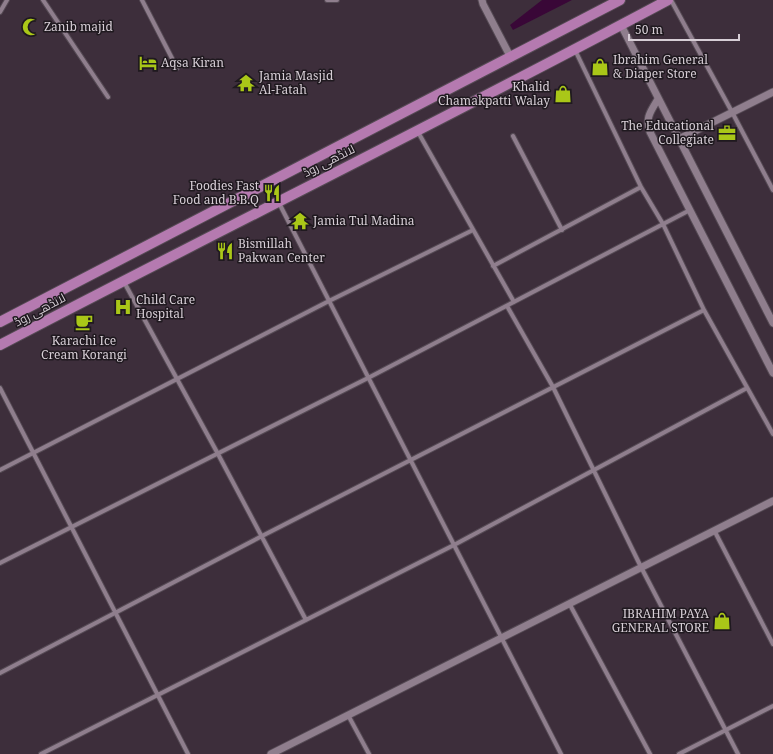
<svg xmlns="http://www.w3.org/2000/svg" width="773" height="754" font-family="'Noto Serif',Cairo,serif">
	<rect width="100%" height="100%" fill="#3d2e3b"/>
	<!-- water -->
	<path fill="#390737" d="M542,0H572L513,30L510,25Z"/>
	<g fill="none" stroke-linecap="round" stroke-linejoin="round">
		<!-- minor casing -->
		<g stroke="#554a54" stroke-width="6">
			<path id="minor" d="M43,0L108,97
				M142,0L177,68
				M327,0H337
				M671,0L732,112L773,190
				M0,12L7,0
				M575,50L641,187L663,224L704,310L773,434
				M418,132L514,302
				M513,136L562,230
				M279,203L561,754
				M493,266L641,187
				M124,282L218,454L306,620
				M507,306L553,387L641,567L738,754
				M0,388L188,754
				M0,470L329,301L473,230
				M714,530L773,644
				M0,563L368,378L690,210
				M569,603L650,754
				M0,673L262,536L704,310
				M348,715L369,754
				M41,754L454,545L747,388
				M679,754L773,706"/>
		</g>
		<!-- tertiary casing -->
		<g stroke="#554a54" stroke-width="9">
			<path id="tertiary" d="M482,0L483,4L511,58
				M621,25L773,323
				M658,99C651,111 645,117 650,132L773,373
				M679,139L773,92
				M271,754L773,501"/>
		</g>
		<!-- primary casing -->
		<g stroke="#554a54" stroke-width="12">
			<path id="primary" d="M0,322L620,0
				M0,345C222,229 447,118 668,0"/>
		</g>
		<!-- minor -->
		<use href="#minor" stroke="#8f7e8d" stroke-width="4"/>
		<!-- tertiary -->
		<use href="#tertiary" stroke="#8f7e8d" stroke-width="7"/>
		<!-- primary -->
		<use href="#primary" stroke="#b57ab0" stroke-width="10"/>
	</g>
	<!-- icons -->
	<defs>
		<g id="mosque-bare" transform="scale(1.38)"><path d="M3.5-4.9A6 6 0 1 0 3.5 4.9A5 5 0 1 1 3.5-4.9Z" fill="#aac718" stroke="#1f191f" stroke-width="2.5" paint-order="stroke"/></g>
		<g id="hotel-bare" transform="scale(1.38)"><path d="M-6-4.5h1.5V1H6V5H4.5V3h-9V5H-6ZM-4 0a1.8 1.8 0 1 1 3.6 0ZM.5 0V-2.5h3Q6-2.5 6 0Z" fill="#aac718" stroke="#1f191f" stroke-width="2.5" paint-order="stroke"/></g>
		<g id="shop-bare" transform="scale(1.38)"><path d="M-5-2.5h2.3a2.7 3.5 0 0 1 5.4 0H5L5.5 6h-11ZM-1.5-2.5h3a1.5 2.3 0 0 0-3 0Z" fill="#aac718" stroke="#1f191f" stroke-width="2.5" paint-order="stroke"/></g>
		<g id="temple-bare" transform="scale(1.38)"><path d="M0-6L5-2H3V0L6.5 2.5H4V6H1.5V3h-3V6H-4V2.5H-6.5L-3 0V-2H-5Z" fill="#aac718" stroke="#1f191f" stroke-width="2.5" paint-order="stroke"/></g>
		<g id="office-bare" transform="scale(1.38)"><path d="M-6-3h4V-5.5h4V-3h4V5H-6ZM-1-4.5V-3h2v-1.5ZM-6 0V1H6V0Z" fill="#aac718" stroke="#1f191f" stroke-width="2.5" paint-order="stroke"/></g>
		<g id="restaurant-bare" transform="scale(1.38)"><path d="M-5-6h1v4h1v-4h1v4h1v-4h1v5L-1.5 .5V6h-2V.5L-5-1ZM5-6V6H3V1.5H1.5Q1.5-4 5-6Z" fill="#aac718" stroke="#1f191f" stroke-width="2.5" paint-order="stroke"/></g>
		<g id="hospital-bare" transform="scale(1.38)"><path d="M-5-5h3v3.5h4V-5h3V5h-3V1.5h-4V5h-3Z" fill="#aac718" stroke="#1f191f" stroke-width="2.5" paint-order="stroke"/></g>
		<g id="cafe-bare" transform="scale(1.38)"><path d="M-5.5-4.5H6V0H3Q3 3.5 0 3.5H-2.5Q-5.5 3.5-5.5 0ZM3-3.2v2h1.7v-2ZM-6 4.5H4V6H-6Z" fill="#aac718" stroke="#1f191f" stroke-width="2.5" paint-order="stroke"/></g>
	</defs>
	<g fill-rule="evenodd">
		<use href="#mosque-bare" x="31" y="27"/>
		<use href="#hotel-bare" x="148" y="63"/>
		<use href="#shop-bare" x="600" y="67"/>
		<use href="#temple-bare" x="246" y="83"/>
		<use href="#shop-bare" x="563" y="94"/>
		<use href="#office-bare" x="727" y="133"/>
		<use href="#restaurant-bare" x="272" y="193"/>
		<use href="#temple-bare" x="300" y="221"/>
		<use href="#restaurant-bare" x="225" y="251"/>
		<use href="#hospital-bare" x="123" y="307"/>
		<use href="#cafe-bare" x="84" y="322"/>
		<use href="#shop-bare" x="722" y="621"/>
	</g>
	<g text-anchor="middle" stroke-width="3" stroke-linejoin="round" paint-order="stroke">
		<!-- poi labels -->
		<g font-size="12" fill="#d7ced6" stroke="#1f191f" text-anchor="start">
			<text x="44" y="31">Zanib majid</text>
			<text x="613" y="64">Ibrahim General<tspan x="613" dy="14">&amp; Diaper Store</tspan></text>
			<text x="161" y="67">Aqsa Kiran</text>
			<text x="259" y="80">Jamia Masjid<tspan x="259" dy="14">Al-Fatah</tspan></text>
			<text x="550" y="91" text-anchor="end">Khalid<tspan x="550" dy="14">Chamakpatti Walay</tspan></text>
			<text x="714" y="130" text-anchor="end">The Educational<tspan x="714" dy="14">Collegiate</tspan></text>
			<text x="259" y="190" text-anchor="end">Foodies Fast<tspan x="259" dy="14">Food and B.B.Q</tspan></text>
			<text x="313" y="225">Jamia Tul Madina</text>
			<text x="238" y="248">Bismillah<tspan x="238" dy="14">Pakwan Center</tspan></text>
			<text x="136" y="304">Child Care<tspan x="136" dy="14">Hospital</tspan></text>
			<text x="84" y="345" text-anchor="middle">Karachi Ice<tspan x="84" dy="14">Cream Korangi</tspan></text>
			<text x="709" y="618" text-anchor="end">IBRAHIM PAYA<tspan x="709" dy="14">GENERAL STORE</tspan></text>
		</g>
		<!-- street labels -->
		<g font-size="12" fill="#d7ced6" stroke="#1f191f">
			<text transform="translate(329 161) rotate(-27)" y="4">لانڈھی روڈ</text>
			<text transform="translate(40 310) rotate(-28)" y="4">لانڈھی روڈ</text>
		</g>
	</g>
	<!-- scale -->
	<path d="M629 34v6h110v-6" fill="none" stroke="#d7ced6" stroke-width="2"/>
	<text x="635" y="34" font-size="12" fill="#d7ced6" stroke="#1f191f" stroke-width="3" paint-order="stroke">50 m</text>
</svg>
